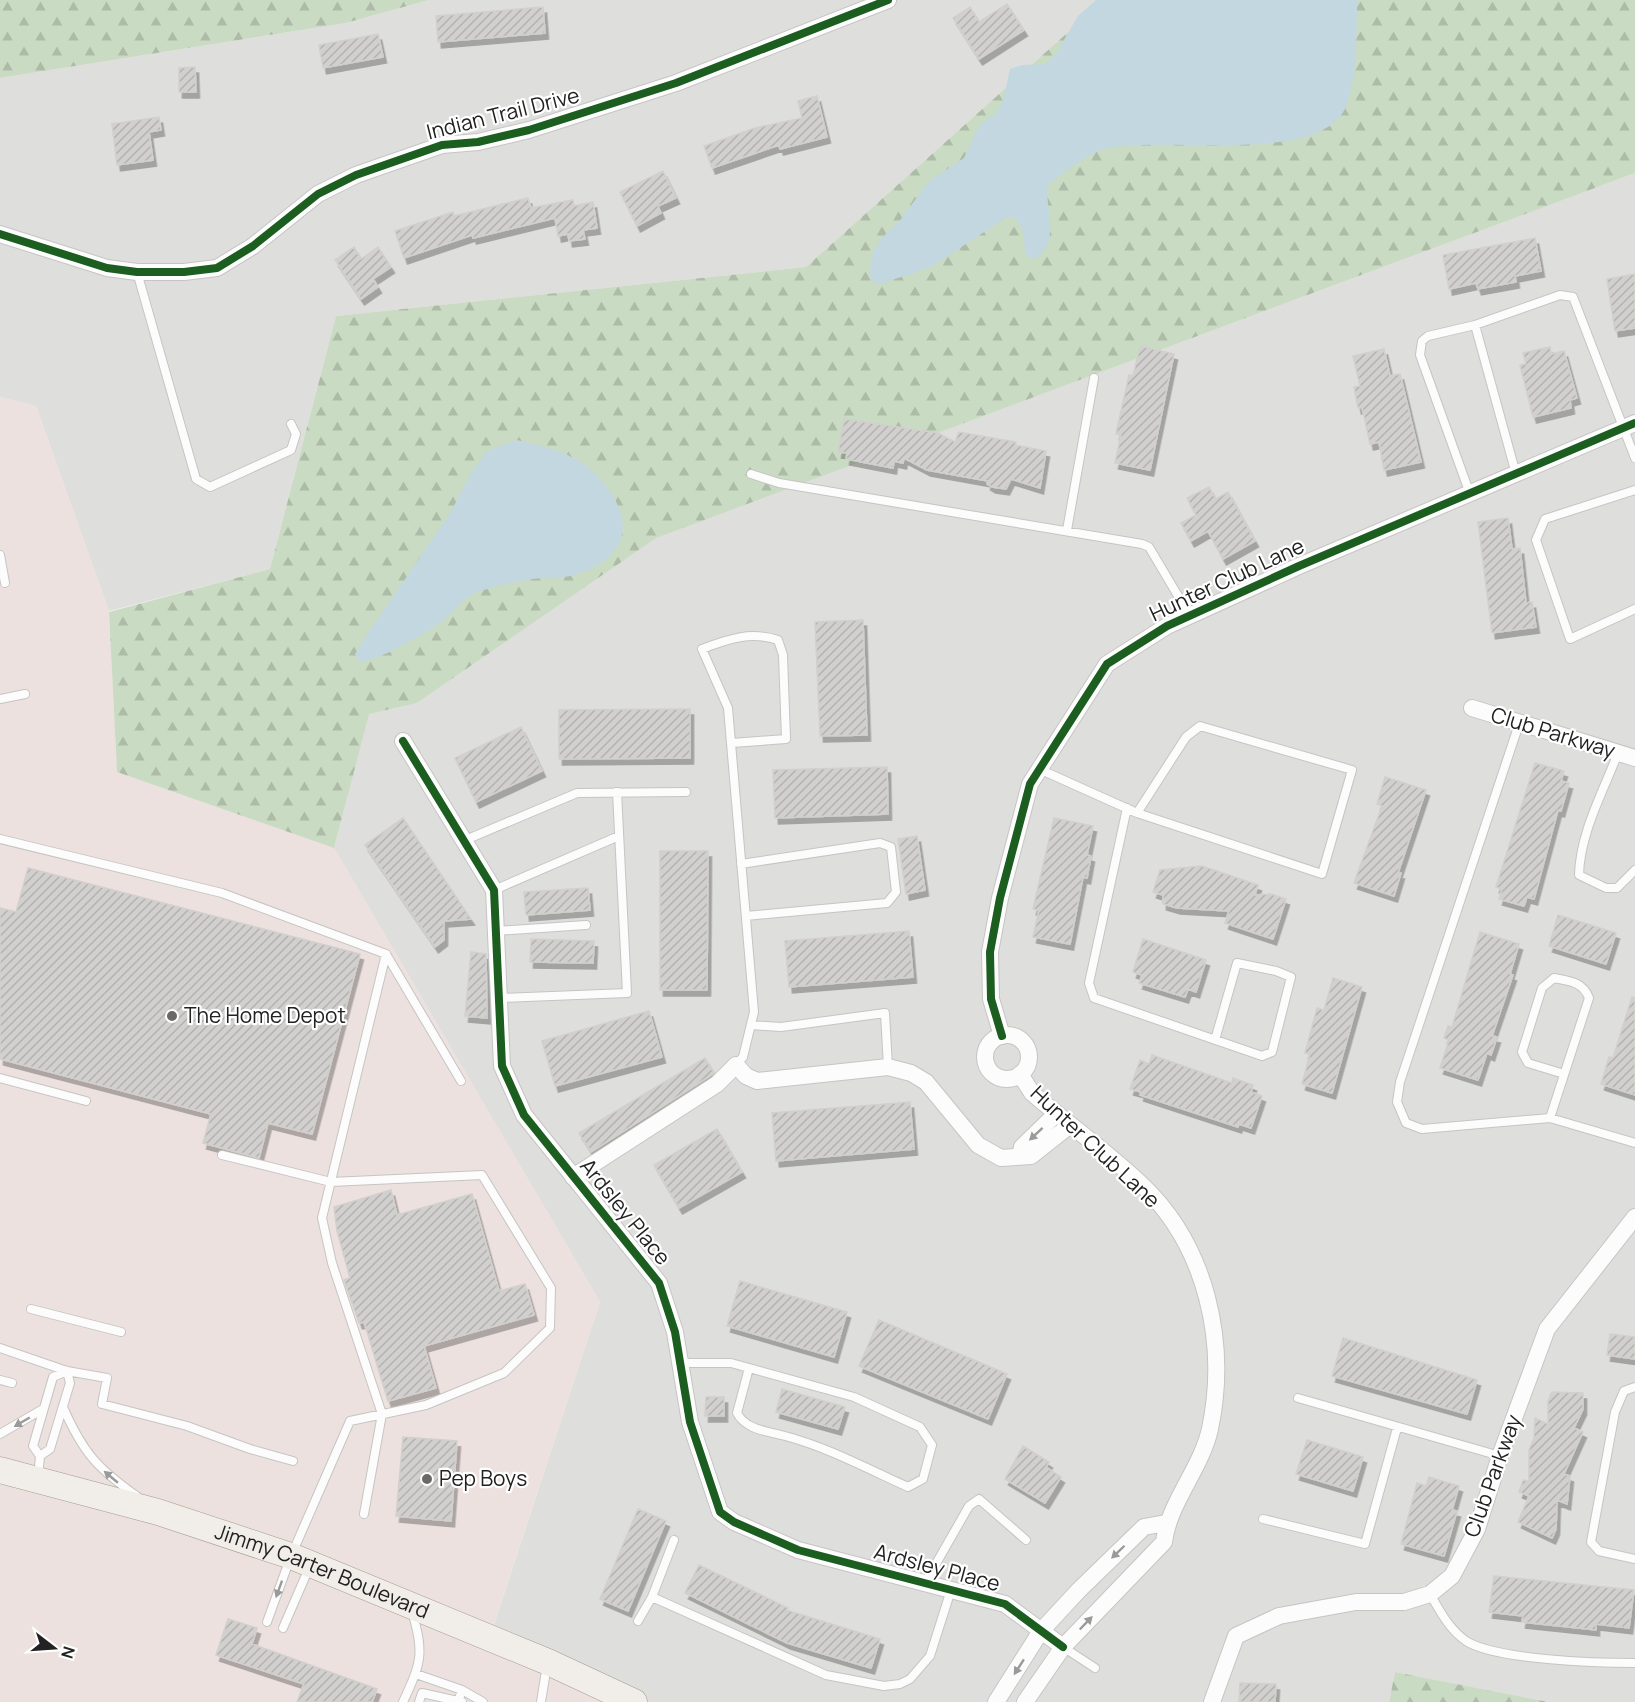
<svg xmlns="http://www.w3.org/2000/svg" width="1635" height="1702" font-family="Manrope,sans-serif">
	<defs>
		<pattern id="forest-firs" width="22" height="20" patternUnits="userSpaceOnUse" patternTransform="scale(1.5)"><rect width="22" height="20" fill="#cadbc3"/><path d="M5 1l3.5 6h-7zM16 11l3.5 6h-7z" fill="#adbca7"/></pattern>
		<pattern id="building-hatch" width="6" height="6" patternUnits="userSpaceOnUse" patternTransform="scale(1.5)"><rect width="6" height="6" fill="#d2d0ce"/><path d="M-1 1l2-2M0 6l6-6M5 7l2-2" fill="none" stroke="#b4b2b1"/></pattern>
		<filter id="shadow"><feDropShadow dx="3.5" dy="6" stdDeviation="0" flood-color="#0004"/></filter>
	</defs>
	<rect width="100%" height="100%" fill="#efeeeb"/>
	<!-- residential -->
	<path fill="#dededc" d="M429,0H1104L806,267L336,316L270,569L109,611L36,406L0,397V78L346,23Z
		M1635,173V1702H1549L1395,1672L1389,1702H638L490,1637L600,1302L334,848L368,714L417,703L655,538Z"/>
	<!-- commercial -->
	<path fill="#ece1de" d="M0,397L36,406L109,611L117,772L334,848L600,1302L490,1636L638,1702H0Z"/>
	<!-- forest -->
	<path fill="url(#forest-firs)" d="M0,0H429L346,23L0,78Z
		M1104,0H1635V173L656,538L417,703L369,714L334,848L117,772L109,612L270,569L336,316L806,267Z
		M1395,1672L1549,1702H1389Z"/>
	<!-- water -->
	<path fill="#c2d7df" d="M1096,0H1357C1357,32 1357,74 1347,104C1325,169 1155,133 1101,150C1089,154 1057,176 1048,185C1044,208 1062,242 1035,259L1026,256L1022,228L1015,217H1007L931,267L880,284L873,282L869,273L873,252L881,239L901,219L929,181L964,158L975,134L984,121L995,114L1003,101L1010,69L1022,65L1046,64L1057,52L1078,16Z
		M517,440C561,451 589,456 614,498C637,537 612,564 574,575C561,579 546,577 533,579C515,582 492,586 475,593C463,598 454,612 444,620C429,631 375,664 359,661L355,654L366,636L449,515L471,473L487,451Z"/>
	<!-- building -->
	<path fill="url(#building-hatch)" stroke="#d2d0cd" stroke-width="1.5" filter="url(#shadow)" d="M1007,4L1024,30L979,59L953,18L970,7L979,22Z
		M543,7L545,33L438,42L436,16Z
		M378,34L383,57L323,68L319,45Z
		M195,67L196,92H179V68Z
		M817,96L827,137L780,149L779,145L712,168L704,146L755,128L802,118L798,101Z
		M159,117L161,130L149,132L153,160L117,165L112,124Z
		M663,171L676,198L658,206L661,213L637,226L620,192Z
		M528,198L531,208L573,200L574,206L593,202L597,228L583,230L585,239L569,241L568,234L558,236L555,218L473,238L472,235L404,258L395,231L453,212L454,216Z
		M1535,238L1541,271L1515,276L1516,282L1478,289L1476,283L1449,289L1443,255Z
		M354,247L361,259L378,247L391,267L373,279L378,287L361,299L335,260Z
		M1635,274V328L1615,331L1607,279Z
		M1140,346L1174,354L1150,470L1115,463L1121,435L1116,434L1129,375L1133,376Z
		M1550,347L1551,354L1564,351L1577,398L1570,400L1571,408L1533,417L1520,365L1526,364L1523,353Z
		M1384,349L1390,376L1400,374L1421,462L1384,470L1379,442L1370,444L1362,407L1358,408L1354,387L1360,386L1353,356Z
		M844,419L938,433L955,442L959,432L1016,442L1015,445L1046,451L1040,488L1011,479L1006,489L992,487L987,484L988,481L927,470L904,458L903,463L894,461L893,468L846,459L847,453L838,452Z
		M1209,487L1216,499L1228,492L1255,541L1223,559L1208,531L1191,541L1181,523L1196,515L1187,498Z
		M1508,518L1512,549L1520,548L1526,603L1532,602L1536,627L1492,633L1478,522Z
		M863,620L867,735L820,736L815,622Z
		M690,709V758L559,759V710Z
		M521,727L542,771L476,802L455,758Z
		M1535,763L1564,771L1561,781L1569,783L1561,811L1558,810L1534,899L1527,897L1524,906L1499,899L1502,889L1496,887Z
		M887,767L888,814L775,818L773,770Z
		M1385,777L1426,790L1398,873H1401L1394,896L1354,883L1382,806L1377,804Z
		M403,818L471,919L444,921V940L435,947L365,845Z
		M1054,818L1093,826L1087,855L1091,856L1087,878L1083,877L1070,944L1033,937L1039,910L1033,909Z
		M917,836L925,890L906,894L898,839Z
		M660,851H708L707,990H660Z
		M1202,866L1258,885L1255,895L1271,894L1286,899L1273,939L1225,923L1229,911L1177,908L1163,904V895L1153,892L1160,870Z
		M28,868L360,954L312,1134L268,1123L259,1158L203,1143L211,1114L0,1059V908L16,912Z
		M588,888L590,910L526,915L524,892Z
		M1558,915L1616,933L1606,964L1549,946Z
		M909,931L913,977L789,987L785,941Z
		M1480,932L1519,944L1510,974L1513,975L1492,1036L1497,1037L1491,1055L1487,1053L1478,1080L1440,1068L1449,1040L1444,1038L1448,1026L1452,1027Z
		M531,939L594,941L593,963L530,962Z
		M1143,939L1206,960L1196,992L1188,989L1185,997L1139,983L1142,975L1133,972Z
		M471,952L486,954L487,1018L465,1016Z
		M1333,978L1362,987L1332,1093L1302,1084L1310,1054L1305,1053L1317,1008L1324,1010Z
		M1632,997L1635,998V1095L1601,1084L1609,1057L1613,1058Z
		M649,1011L662,1057L555,1086L542,1041Z
		M1152,1055L1232,1083L1233,1078L1253,1085L1251,1092L1262,1096L1251,1128L1239,1124L1238,1127L1140,1095L1141,1092L1130,1089L1140,1060L1149,1064Z
		M705,1058L714,1073L710,1076L591,1152L579,1133Z
		M910,1102L914,1149L776,1161L772,1113Z
		M717,1129L742,1172L679,1208L654,1165Z
		M391,1190L397,1215L472,1194L499,1291L525,1284L534,1315L424,1346L436,1388L388,1401L364,1322L359,1323L344,1280L350,1278L337,1231L334,1207Z
		M740,1281L847,1312L834,1357L727,1326Z
		M879,1320L1007,1374L988,1419L859,1366Z
		M1610,1334L1635,1337V1359L1607,1355Z
		M1343,1338L1477,1380L1467,1414L1332,1376Z
		M782,1389L845,1407L838,1429L776,1412Z
		M1552,1392L1583,1393V1409L1574,1428L1583,1432L1564,1474L1570,1476L1567,1504L1557,1500L1556,1529L1552,1538L1518,1522L1529,1496L1519,1492L1523,1480L1529,1481V1450L1534,1438L1535,1418L1548,1424V1401Z
		M706,1397H724V1416H705Z
		M403,1437L457,1441L451,1521L396,1516Z
		M1307,1440L1363,1457L1353,1491L1296,1474Z
		M1023,1446L1049,1462L1046,1467L1061,1477L1045,1503L1005,1479Z
		M1429,1477L1459,1486L1452,1510L1457,1511L1444,1556L1401,1544L1417,1483L1426,1486Z
		M638,1509L666,1521L628,1611L600,1599Z
		M699,1565L788,1608L786,1610L880,1639L871,1668L787,1643L685,1593Z
		M1494,1576L1634,1590L1629,1628L1596,1624V1630L1522,1622L1523,1616L1489,1612Z
		M228,1619L257,1628L252,1644L377,1689L372,1702H297L304,1684L216,1655Z
		M1240,1683L1276,1684L1275,1702H1239Z"/>
	<g fill="none" stroke-linecap="round" stroke-linejoin="round">
		<!-- service casing -->
		<g stroke="#c5c5c3" stroke-width="10">
			<path id="service" d="M137,272L196,479L210,487L291,450L296,434L291,424
				M1475,325L1516,474
				M751,474L779,483L1142,544L1149,547L1190,616
				M1635,490L1545,519L1536,540L1570,639L1635,609
				M1470,494L1420,355L1422,341L1428,336L1475,325L1560,295L1573,297L1635,458
				M1067,530L1094,378
				M0,555L5,583
				M0,699L25,694
				M1519,724L1400,1082L1397,1102L1406,1123L1422,1129L1550,1118L1635,1143
				M732,743L786,739L783,655L778,640C751,631 728,639 702,649L728,708L754,1012L743,1057L736,1065
				M1618,753C1603,792 1580,833 1579,875L1606,888H1617L1635,870
				M1039,769L1137,813L1322,874L1352,770L1200,726L1186,737L1137,813
				M1127,808L1089,983L1094,998L1262,1056L1272,1052L1291,977L1276,971L1237,963L1215,1040
				M0,839L222,893L386,954L461,1081
				M463,841L577,793L686,792
				M741,864L880,843L891,847L896,892L887,903L746,916
				M494,890L619,836
				M496,931L586,925
				M500,998L627,993L617,792
				M751,1025L781,1027L885,1013L888,1067
				M0,1078L86,1101
				M1550,1118L1589,998C1583,982 1570,981 1554,978L1542,988L1522,1052L1528,1063L1564,1074
				M222,1155L331,1182L482,1175L551,1288L550,1328L504,1373L426,1405L350,1421L291,1556L267,1622
				M31,1309L121,1332
				M0,1348L67,1371L107,1378L102,1404L187,1426L250,1449L293,1461
				M679,1363H731L854,1397L920,1427L932,1445L923,1479L908,1487C868,1469 827,1447 785,1436C767,1431 746,1430 737,1413L749,1368
				M0,1380L12,1383
				M1635,1387L1624,1391L1615,1412L1591,1542L1599,1551L1635,1559
				M1298,1398L1500,1456
				M63,1407C83,1453 98,1469 138,1497
				M0,1434L43,1409
				M38,1478L40,1456L33,1446L53,1377L67,1371L70,1383L50,1449L40,1456
				M364,1514L382,1414L332,1263L322,1218L386,954
				M1263,1519L1365,1544L1397,1428
				M925,1583L969,1506L979,1499L1026,1540
				M1430,1594C1440,1611 1449,1629 1466,1641C1496,1660 1598,1663 1635,1663
				M652,1597L826,1675L884,1686L900,1684L910,1679L930,1656L951,1590
				M638,1621L652,1597L674,1540
				M283,1628L309,1568
				M1063,1647L1095,1668
				M416,1674L462,1690L458,1702
				M462,1690L483,1702
				M403,1702C422,1661 424,1654 412,1611
				M419,1702L422,1693L462,1702
				M541,1702L547,1665"/>
		</g>
		<!-- minor casing -->
		<g stroke="#c5c5c3" stroke-width="18">
			<path id="minor" d="M0,234L107,268L137,272H184L217,268L253,246L318,194L356,175L442,145L478,142L529,130L676,83L888,0
				M1472,708L1635,758
				M403,741L494,890L502,1066L524,1115L659,1283L675,1332L690,1422L720,1512L734,1522L798,1550L1005,1604L1063,1647
				M985 1057a22 22 0 1 1 44 0a22 22 0 1 1-44 0Z
				M1002,1036L991,999L990,952L1000,898L1030,784L1107,664L1167,626L1299,566L1635,423
				M1020,1074L1032,1093C1068,1124 1107,1152 1141,1184C1207,1246 1228,1343 1210,1429C1201,1469 1169,1502 1164,1542L1063,1647L1025,1702
				M1020,1156L1022,1147L1056,1114
				M573,1177L717,1084L736,1065L746,1076L757,1081L888,1067L911,1073L926,1082L978,1145L1001,1158L1031,1156L1069,1126
				M996,1702L1041,1631L1079,1590L1144,1527L1166,1523
				M1212,1702L1236,1636L1279,1616L1356,1602H1404L1430,1594L1452,1576L1477,1529L1500,1456L1547,1329L1635,1217"/>
		</g>
		<!-- primary casing -->
		<g stroke="#a49d89" stroke-width="27">
			<g id="primary">
				<path id="s1" d="M0,1470L158,1512L291,1556L548,1662L634,1702"/>
			</g>
		</g>
		<!-- service -->
		<use href="#service" stroke="#fdfcfc" stroke-width="8"/>
		<!-- minor -->
		<use href="#minor" stroke="#fdfcfc" stroke-width="16"/>
		<!-- primary -->
		<use href="#primary" stroke="#f1ede8" stroke-width="26"/>
		<!-- cycleway casing -->
		<g stroke="#fff" stroke-width="11">
			<path id="cycleway" d="M0,234L107,268L137,272H184L217,268L253,246L318,194L356,175L442,145L478,142L529,130L676,83L888,0
				M403,741L494,890L502,1066L524,1115L659,1283L675,1332L690,1422L720,1512L734,1522L798,1550L1005,1604L1063,1647
				M1002,1036L991,999L990,952L1000,898L1030,784L1107,664L1167,626L1299,566L1635,423"/>
		</g>
		<!-- cycleway -->
		<use href="#cycleway" stroke="#1b5e20" stroke-width="8"/>
	</g>
	<!-- one-way arrows -->
	<defs><path id="oneway-solid" d="M-6-.8H1V-3.2L6.5 0L1 3.2V.8H-6Z" transform="scale(1.5)"/></defs>
	<g fill="#9a9a9a">
		<use href="#oneway-solid" transform="translate(1036 1134) rotate(137)"/>
		<use href="#oneway-solid" transform="translate(22 1422) rotate(150)"/>
		<use href="#oneway-solid" transform="translate(111 1477) rotate(-140)"/>
		<use href="#oneway-solid" transform="translate(1118 1552) rotate(136)"/>
		<use href="#oneway-solid" transform="translate(279 1589) rotate(110)"/>
		<use href="#oneway-solid" transform="translate(1086 1623) rotate(-46)"/>
		<use href="#oneway-solid" transform="translate(1019 1667) rotate(123)"/>
	</g>
	<!-- markers -->
	<g fill="#6a6968" stroke="#fff" stroke-width="2">
		<circle cx="172" cy="1016" r="6"/>
		<circle cx="427" cy="1479" r="6"/>
	</g>
	<g text-anchor="middle" stroke-width="4.5" stroke-linejoin="round" paint-order="stroke">
		<!-- street labels -->
		<g font-size="21" fill="#222" stroke="#fff">
			<text transform="translate(503 114) rotate(-14)" y="7">Indian Trail Drive</text>
			<text transform="translate(1227 580) rotate(-25)" y="7">Hunter Club Lane</text>
			<text transform="translate(1553 733) rotate(17)" y="7">Club Parkway</text>
			<text transform="translate(1095 1147) rotate(43)" y="7">Hunter Club Lane</text>
			<text transform="translate(625 1212) rotate(51)" y="7">Ardsley Place</text>
			<text transform="translate(1493 1476) rotate(-70)" y="7">Club Parkway</text>
			<text transform="translate(937 1568) rotate(15)" y="7">Ardsley Place</text>
			<text dy="7" stroke="none"><textPath href="#s1" startOffset="338">Jimmy Carter Boulevard</textPath></text>
		</g>
		<!-- poi labels -->
		<g font-size="21" fill="#222" stroke="#fff" text-anchor="start">
			<text x="184" y="1023">The Home Depot</text>
			<text x="439" y="1486">Pep Boys</text>
		</g>
	</g>
	<!-- north arrow -->
	<g transform="translate(54 1648) rotate(107)" stroke="#ffffff" stroke-width="4.5" paint-order="stroke">
	<path d="M0-4.5L10 22L0 15L-10 22Z" fill="#222222"/>
	<text y="-9" font-size="16" font-weight="bold" text-anchor="middle" fill="#222222">N</text>
	</g>
</svg>
